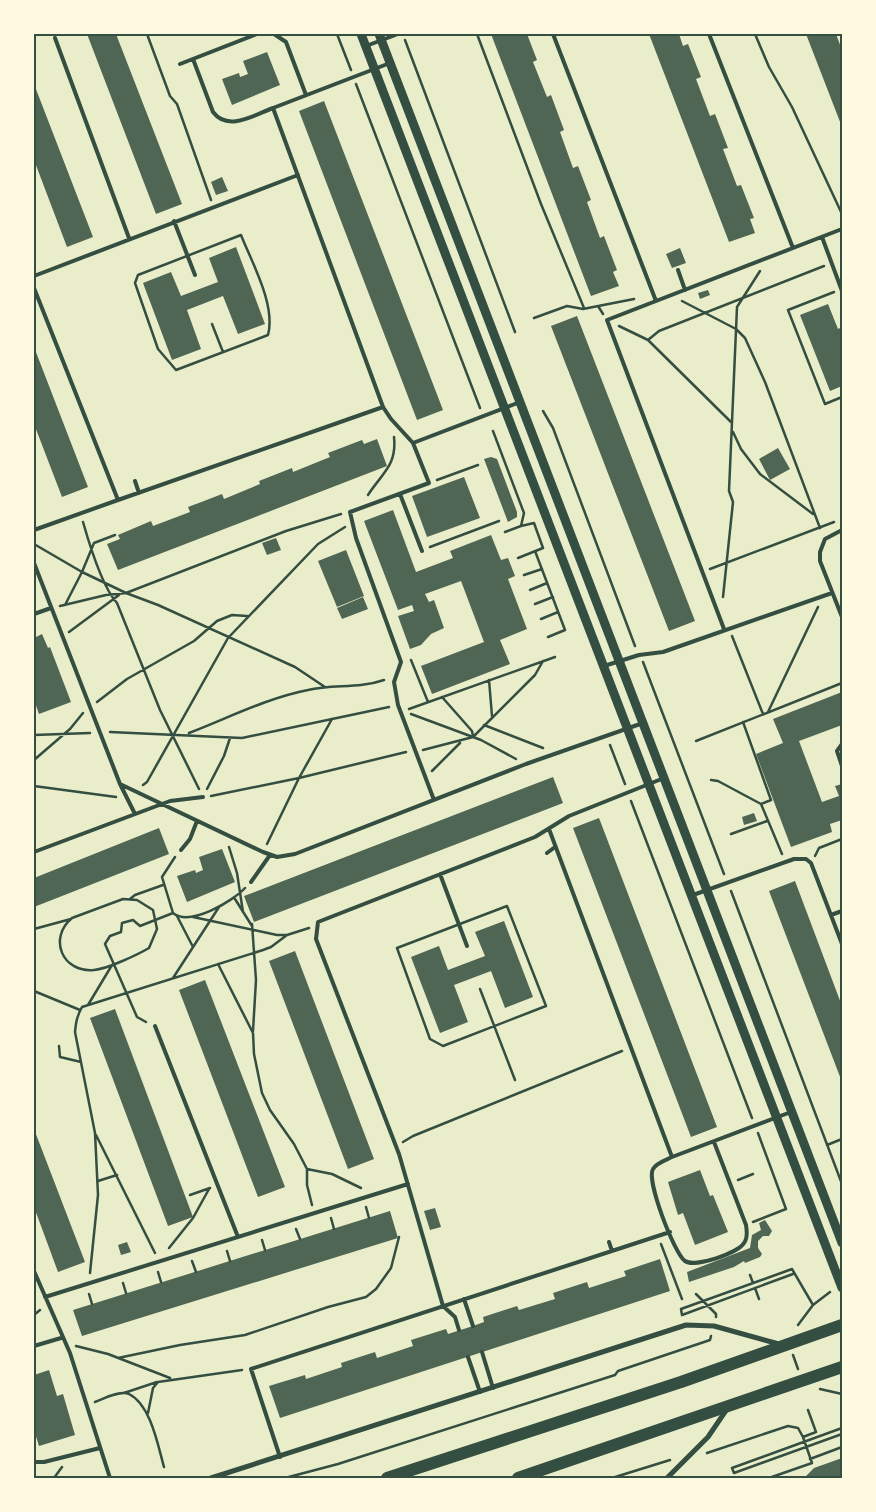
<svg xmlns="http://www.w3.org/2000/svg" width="876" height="1512" font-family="Roboto,sans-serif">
	<rect width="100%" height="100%" fill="#e9edc9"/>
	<!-- building -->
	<path fill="#4f6655" d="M87,34H116L182,204L156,214Z
		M491,34H527L537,60L533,62L547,97L551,95L564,130L560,132L573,168L578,166L591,200L587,202L600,238L604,236L617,270L613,272L619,286L591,296Z
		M649,34H679L683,46L688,44L701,77L696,79L710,116L715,114L728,148L723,149L737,186L741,185L754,218L750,219L755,233L729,242Z
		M806,34H836L842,50V127Z
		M267,52L280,85L232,105L222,79L239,73L240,77L248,74L243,61Z
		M34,84L93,237L67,247L34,160Z
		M324,101L443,410L417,420L299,111Z
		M222,177L228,191L216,195L211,182Z
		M236,247L265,324L238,334L223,296L187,310L201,349L172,360L143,283L171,272L181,296L218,282L209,258Z
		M680,248L686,263L672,268L666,254Z
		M708,290L710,295L700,299L698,293Z
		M828,304L838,329L842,327V386L830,391L800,315Z
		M577,316L695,621L669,631L551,326Z
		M34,347L88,487L62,497L34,424Z
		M377,439L387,466L118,570L107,544L120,539L118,535L151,521L153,526L190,512L188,507L204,501L222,494L224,499L260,484L259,481L292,468L293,472L330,457L328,453L362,440L364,444Z
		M778,448L790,469L770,480L759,459Z
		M491,457L497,459L517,512V517L508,522L484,459Z
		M464,477L480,518L427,537L412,496Z
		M393,510L416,572L453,558L450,551L491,535L501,560L508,558L515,576L508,579L527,629L500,640L510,664L432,694L421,666L484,642L461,581L425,594L429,602L434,600L444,628L431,634L421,645L410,649L398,616L414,611L412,605L398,610L364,521Z
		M276,538L281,550L267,555L262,543Z
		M346,550L364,596L337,607L318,561Z
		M363,597L368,609L342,619L337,608Z
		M42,634L48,648L50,647L71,702L39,714L34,700V638Z
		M842,692V725L799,741L822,802L839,796L835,786L842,784V820L830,824L832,832L791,847L756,754L783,743L773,719Z
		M553,777L563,803L254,922L244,896Z
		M754,813L757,821L744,825L742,817Z
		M599,818L717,1127L691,1137L573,828Z
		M159,828L169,854L34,907V878Z
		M222,849L235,882L187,902L177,876L195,870L196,873L203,870L199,857Z
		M795,881L842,1006V1082L769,891Z
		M504,921L533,997L505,1008L491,971L454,985L468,1022L440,1033L411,957L439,946L448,970L485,956L475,932Z
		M295,951L374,1159L348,1169L269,961Z
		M205,980L285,1187L258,1197L179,990Z
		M115,1009L193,1217L168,1226L90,1018Z
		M34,1129L85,1262L58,1272L34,1207Z
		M700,1170L710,1196L713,1195L728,1232L695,1245L683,1213L678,1215L668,1182Z
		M435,1208L441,1227L430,1230L424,1211Z
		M390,1211L398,1238L82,1336L73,1310Z
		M765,1220L772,1231L769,1236H763L758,1241V1248L762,1254L760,1257L745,1263L744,1261L734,1267L689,1282L687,1272L750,1248L752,1235L761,1230L759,1223Z
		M127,1242L131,1252L121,1255L118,1245Z
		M660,1259L670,1291L280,1418L269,1386L305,1375L306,1379L342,1367L341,1363L375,1352L377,1358L413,1346L411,1340L446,1329L448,1334L473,1326L484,1322L483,1317L517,1306L519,1310L555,1299L553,1293L587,1282L589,1288L626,1276L624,1271Z
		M49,1370L57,1396L63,1394L75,1435L39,1446L34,1430V1375Z
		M842,1458V1478H804L814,1468Z"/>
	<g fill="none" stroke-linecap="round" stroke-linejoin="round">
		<!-- path -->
		<path stroke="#344e41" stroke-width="2.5" d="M147,34L170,96L177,104L211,200
			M337,34L351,70
			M477,34L541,204L584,308
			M755,34L769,67L792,107L842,214
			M405,40L515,332
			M356,84L480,408
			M241,235C252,263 276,305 268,335L176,370L158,349L135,283L138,275Z
			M834,292L788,310L825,404L842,397
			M682,301L736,329L745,338L765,382L820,528
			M598,306L603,314
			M534,318L567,306L583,309L634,299
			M212,324L223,352
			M619,326L648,340L732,423
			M648,340L659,331L824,266
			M543,411L553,428L635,646
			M493,431L524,513L521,526L505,532
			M733,432L741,449L760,474L813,514
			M437,480L478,465
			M368,495C382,473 397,466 394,437
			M83,522C89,543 103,588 117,603L160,710L199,789
			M34,544L82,572L126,593L158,605L295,667L325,687
			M430,547L499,521
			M535,551L565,630L548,637
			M518,558L543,548L534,523L521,526
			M710,569L834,522
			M524,575L542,569
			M530,590L547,583
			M723,597L733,502L729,491L737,307L760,271
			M535,604L553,597
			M65,605L82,572L94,543L115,535
			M60,606L106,595L126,593L286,531L341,514
			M541,619L558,612
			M69,632L119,595
			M732,636L763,714
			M411,660L428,702
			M643,662L724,874
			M489,680L492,716
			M442,697L472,731L473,736
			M97,702L127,679L194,641L217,621L232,615L247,616
			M409,709L555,657
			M768,712L818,607
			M411,714L481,740L516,759
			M743,722L771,800L761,804L782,854
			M484,725L543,748
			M110,732L242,738L389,707
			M189,733C228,718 267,698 308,690C334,684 358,689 384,680
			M34,735L90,733
			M696,741L842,683
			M610,745L625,784
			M423,750L473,737L535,675L543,661
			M34,760L70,729L83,713
			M432,771L460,743
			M711,780L718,781L761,804
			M143,785L147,782L228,638L318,544L345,527
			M34,786L116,797
			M207,789L224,756L230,738
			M211,796L299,778L406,752
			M631,801L752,1118
			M731,834L767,821
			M267,844L299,778L332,719
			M229,847L237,873L243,912
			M815,856L819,848L842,839
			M175,857L162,877L173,913C190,927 233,901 245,888
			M731,891L842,1184
			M123,899L137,900L153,910L157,929L149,948C137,955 107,969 94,970C62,973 48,938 72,918Z
			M130,899L135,895L163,885
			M235,899L252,926
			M507,906L546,1006L443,1046L430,1039L397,948Z
			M177,916L193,947
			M193,917L277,935H287L309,928
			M252,924L256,980L253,1031
			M34,929L71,919
			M218,964L253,1033L254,1054L262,1093L270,1110L294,1144L307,1169V1185L312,1205
			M173,978L219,907
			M480,989L515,1080
			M34,991L80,1010
			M88,1005L112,965
			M146,1022L137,1017L105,944L110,936L121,932L122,923L133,920L140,926L173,913
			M59,1046L60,1057L81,1062
			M96,1135L155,1253
			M403,1142L413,1136L622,1051
			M827,1145L842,1139
			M307,1169L332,1174L361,1188
			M738,1180L753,1174
			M98,1181L117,1175
			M190,1195L210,1188
			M366,1207L369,1218
			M331,1218L334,1229
			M753,1222L786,1209L758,1133
			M296,1229L300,1239
			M262,1240L265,1250
			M661,1244L682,1299
			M169,1248L193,1218L209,1189
			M227,1251L230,1261
			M192,1261L196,1272
			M158,1272L161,1282
			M90,1273L98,1195L95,1133L75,1032C76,1022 77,1016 82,1007L263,950L271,947L287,935
			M793,1274L682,1315L681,1309L792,1269L813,1305
			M750,1275L753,1283
			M123,1283L126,1293
			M755,1288L759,1299
			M89,1294L92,1304
			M696,1294L716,1314V1317
			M34,1315L40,1310
			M798,1325L813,1305L830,1292
			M76,1346L108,1354L170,1378
			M793,1355L798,1369
			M118,1358L180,1345L245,1335L328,1307L366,1297L376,1289L391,1268L399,1237
			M820,1389L842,1394
			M124,1393L157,1382
			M95,1402C103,1399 120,1390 129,1394C151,1405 158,1446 164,1467
			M148,1413L153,1388L158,1382L242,1370
			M842,1428L732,1468L734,1473L842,1434
			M707,1453L788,1426L798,1428L803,1437
			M810,1459L842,1447
			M54,1478L62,1467
			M285,1478L338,1464L615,1375L618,1371L710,1340L711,1336
			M612,1478L670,1460
			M769,1478L812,1463L803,1437L816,1432L808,1410"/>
		<!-- service -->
		<path stroke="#344e41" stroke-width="4" d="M274,34L286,42L306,95
			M553,34L656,301
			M709,34L793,248
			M55,38L129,238
			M366,46L398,34
			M193,59L213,112C228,132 254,115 273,108
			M390,63L273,108L383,407L391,419L413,443L429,483L350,512L356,538L401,662L394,682L398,705L434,800
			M180,64L257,34
			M174,221L195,275
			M822,237L842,291
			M678,270L685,290
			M34,276L298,175
			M34,288L118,500L34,530
			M413,443L520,402
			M135,481L139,493
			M400,494L422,551
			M118,500L383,407
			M842,530L825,539L820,552V561L842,617
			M34,563L120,784L135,814
			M34,614L51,608
			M724,629L607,320L842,229
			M604,666L639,655L663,652L832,593
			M842,744L837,751L842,766
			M120,784L263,852L277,857L295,854L526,764L643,723
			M549,829L672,1157
			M181,850L190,839L197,821
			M34,852L170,801L203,797
			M547,853L555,847
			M440,874L467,946
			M251,882L270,855
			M693,895L794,859H806L811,863L842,944
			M831,915L842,911
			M155,1026L238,1237
			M714,1142L746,1225C747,1231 748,1238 744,1243C738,1253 695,1268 685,1261C674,1253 646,1180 653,1169C656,1163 666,1160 672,1157L791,1112
			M609,1242L612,1251
			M34,1271L70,1353L110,1478
			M45,1297L408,1184
			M464,1299L473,1326
			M459,1330L455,1317L443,1306L399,1154L316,939L318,922L535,837L569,816L664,778
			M34,1346L61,1338
			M482,1352L493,1388
			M468,1357L480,1392
			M280,1457L251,1369L670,1232
			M34,1462H44L100,1448"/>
		<!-- minor -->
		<path stroke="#344e41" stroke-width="5" d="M211,1478L686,1325L714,1326L779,1344
			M667,1478L708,1437L727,1409"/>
		<!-- tertiary -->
		<path stroke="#344e41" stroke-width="9" d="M361,34L842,1288
			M379,34L842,1243"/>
		<!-- primary -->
		<path stroke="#344e41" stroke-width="12" d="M387,1478L681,1382L842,1325
			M518,1478L842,1367"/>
	</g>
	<!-- border -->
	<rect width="876" height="1512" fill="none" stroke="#fefae0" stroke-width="70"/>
	<rect x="35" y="35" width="806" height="1442" fill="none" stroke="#344e41" stroke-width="2"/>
</svg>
